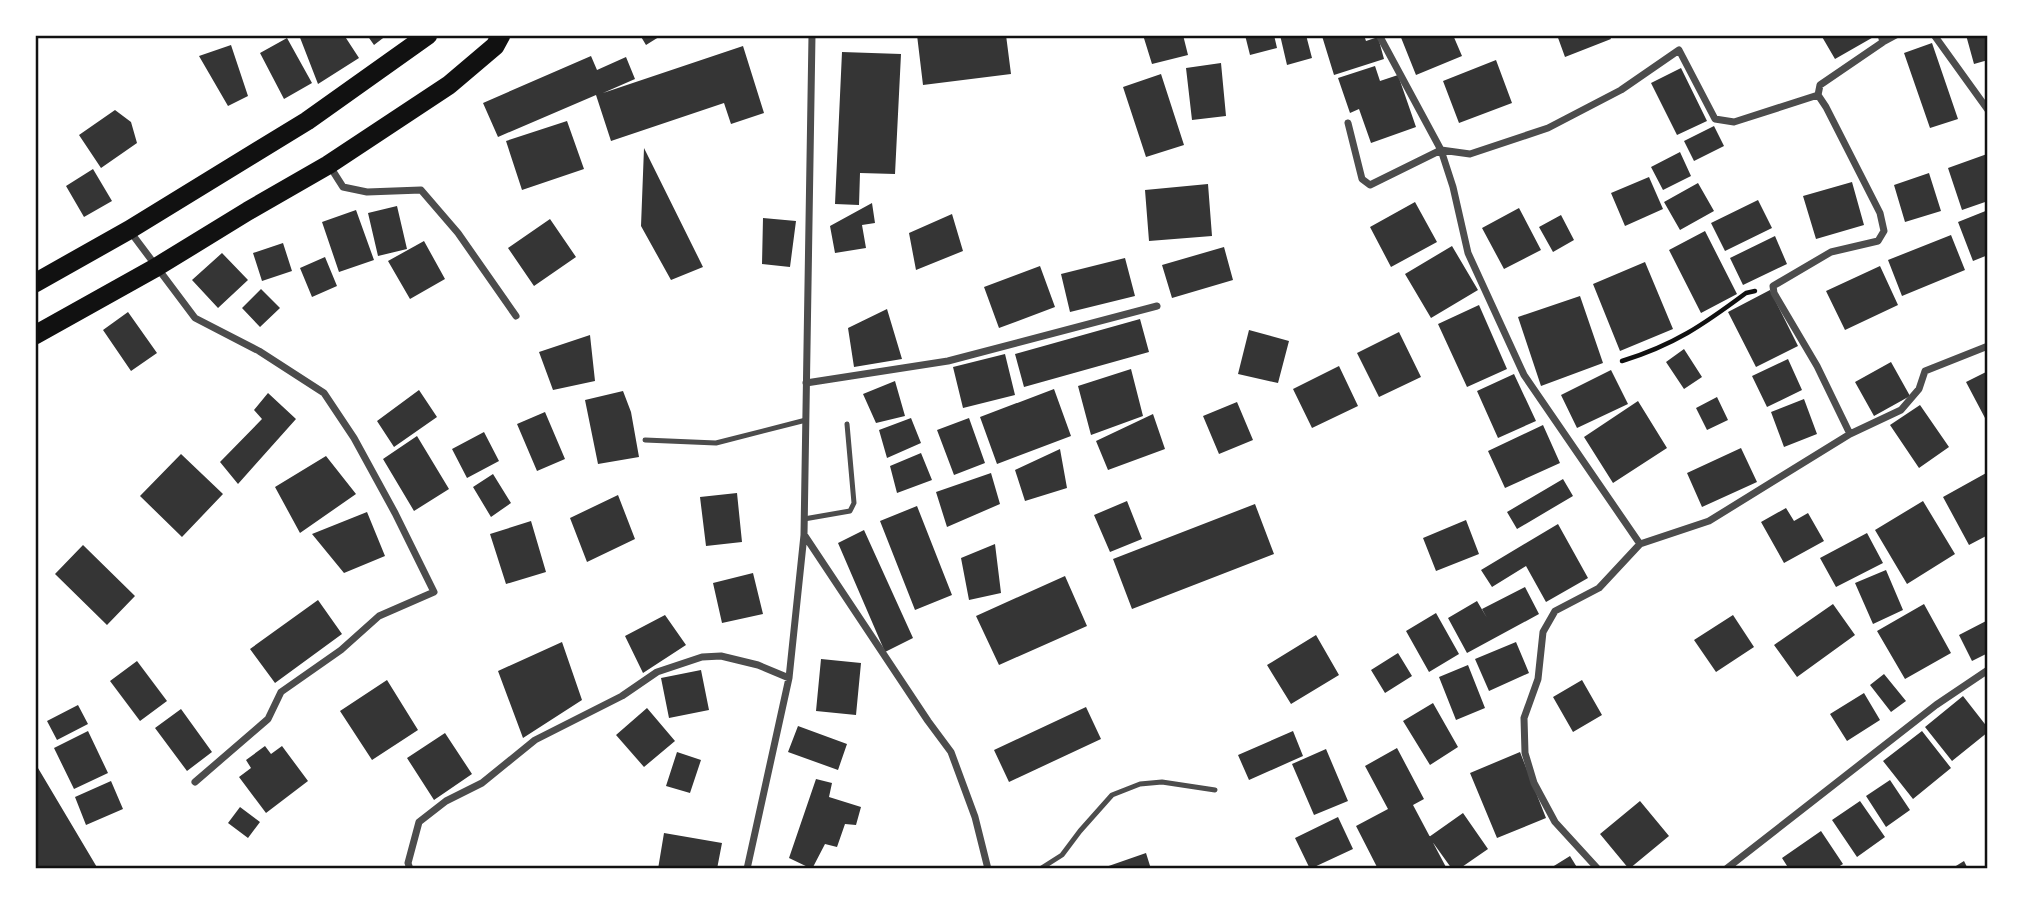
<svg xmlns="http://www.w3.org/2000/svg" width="2023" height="904" font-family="'Varela Round',sans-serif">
	<rect width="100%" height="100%" fill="#fff"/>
	<!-- building -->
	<path fill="#353535" d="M299,35H344L359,58L318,84Z
		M367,35H387L374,45Z
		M640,35H662L646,45Z
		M917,35H1006L1011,74L923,85Z
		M1143,35H1183L1188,55L1152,64Z
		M1245,35H1274L1277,48L1250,55Z
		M1280,35H1306L1312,58L1287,65Z
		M1364,35L1366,41L1378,37L1384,59L1334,75L1322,36Z
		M1400,35H1453L1462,56L1416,75Z
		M1557,35H1609L1611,39L1565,57Z
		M1821,35H1877L1835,59Z
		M1966,35H1988V60L1974,64Z
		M287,38L312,83L284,99L260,53Z
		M1932,43L1958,119L1930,128L1904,53Z
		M231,45L248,96L228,106L199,56Z
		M743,46L764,113L731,124L724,103L611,141L596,95L498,137L483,103L591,56L597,70L626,57L635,79L603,93Z
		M842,52L901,54L895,174L860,173L859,205L835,204Z
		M1496,60L1512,103L1459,123L1443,81Z
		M1221,63L1226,116L1192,120L1186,68Z
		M1375,66L1380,81L1398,75L1416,127L1371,143L1359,109L1350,113L1338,78Z
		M1681,68L1707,121L1677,135L1651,83Z
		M1161,74L1184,145L1146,157L1123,87Z
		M115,110L131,122L137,143L101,168L79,135Z
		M567,121L584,169L522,190L506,141Z
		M1714,126L1724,146L1694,161L1684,141Z
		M644,148L703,267L671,280L641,226Z
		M1680,152L1691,176L1663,190L1651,167Z
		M1987,154L1988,201L1962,210L1948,168Z
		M93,169L112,201L84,217L66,186Z
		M1929,173L1941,211L1905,222L1894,185Z
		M1649,177L1663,209L1625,226L1611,193Z
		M1852,182L1864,225L1816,239L1803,196Z
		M1698,183L1714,211L1680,230L1664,202Z
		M1208,184L1212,236L1149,241L1145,190Z
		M1758,200L1772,228L1725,251L1711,223Z
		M1415,202L1437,242L1391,267L1370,227Z
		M872,203L875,223L862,225L866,248L835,253L830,226Z
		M397,206L407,249L378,256L368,213Z
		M1519,208L1541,250L1504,269L1482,228Z
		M356,210L374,260L339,272L322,222Z
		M1988,210V255L1973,261L1958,222Z
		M952,214L963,251L916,270L909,233Z
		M1561,215L1574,240L1553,252L1539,227Z
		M763,218L796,221L790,267L762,264Z
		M550,219L576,257L534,286L508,248Z
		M1705,231L1737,294L1701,313L1669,250Z
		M1951,235L1965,270L1902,296L1888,260Z
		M1775,236L1787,264L1743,285L1730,258Z
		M424,241L445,279L410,299L388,261Z
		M283,243L292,271L262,281L253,253Z
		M1452,246L1478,290L1431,318L1405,274Z
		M1224,247L1233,280L1172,298L1162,265Z
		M222,253L248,280L218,308L192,280Z
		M325,257L337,286L312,297L300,268Z
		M1125,258L1135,296L1070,312L1061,274Z
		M1645,262L1673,329L1620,351L1593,284Z
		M1040,266L1055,307L999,328L984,287Z
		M1880,266L1898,305L1845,330L1826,291Z
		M261,289L280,308L260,327L242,308Z
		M1770,290L1798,346L1756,367L1728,312Z
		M1580,296L1603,363L1541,386L1518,317Z
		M1479,305L1507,369L1467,387L1438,324Z
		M887,309L902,359L854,367L848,328Z
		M128,312L157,353L131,371L103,330Z
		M1140,319L1149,352L1024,387L1015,354Z
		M1249,330L1289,341L1278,383L1238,374Z
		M1399,332L1421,377L1379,397L1357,353Z
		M590,335L595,381L553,390L539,352Z
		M1684,349L1702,377L1684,389L1666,362Z
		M1005,354L1015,395L963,408L953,367Z
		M1788,359L1802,390L1767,407L1752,376Z
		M1891,362L1910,396L1874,416L1855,382Z
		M1339,366L1358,406L1312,428L1293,389Z
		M1131,369L1143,416L1091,435L1078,386Z
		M1611,370L1628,404L1577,428L1561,395Z
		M1988,371V417L1985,418L1966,382Z
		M1514,374L1536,421L1498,438L1477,391Z
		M895,381L905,416L876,423L863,394Z
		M1054,389L1071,436L997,464L980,417Z
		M419,390L437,417L394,447L377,421Z
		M623,391L631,412L639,457L598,464L585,400Z
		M268,393L296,419L238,484L220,462L262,419L254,410Z
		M1717,397L1728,420L1707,430L1696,408Z
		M1804,399L1817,434L1784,447L1771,412Z
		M1638,401L1667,448L1613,483L1584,437Z
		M1237,402L1253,440L1219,454L1203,416Z
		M1920,405L1949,447L1919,468L1890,425Z
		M545,412L565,459L537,471L517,424Z
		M1153,414L1165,449L1108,470L1096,441Z
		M911,418L921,443L887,458L879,430Z
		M969,418L985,463L954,475L937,430Z
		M1543,425L1560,463L1505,488L1488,451Z
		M484,432L499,461L467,478L452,449Z
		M417,436L449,489L414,511L383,459Z
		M1741,448L1757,482L1702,507L1687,473Z
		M1060,449L1067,488L1025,501L1015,470Z
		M921,453L932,480L897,493L890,466Z
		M181,454L223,494L182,537L140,496Z
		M326,456L356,494L300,533L275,487Z
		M1988,472V535L1969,545L1943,497Z
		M991,473L1000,504L947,527L936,492Z
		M493,474L511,503L491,517L473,487Z
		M1563,479L1573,496L1517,529L1507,512Z
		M737,493L742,542L706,546L700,497Z
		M618,495L635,539L587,562L570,518Z
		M1127,501L1142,539L1110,552L1094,515Z
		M1923,501L1955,554L1907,584L1875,530Z
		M1255,504L1274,554L1132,609L1113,559Z
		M917,506L952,595L915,610L880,521Z
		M1786,508L1794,521L1808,513L1824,541L1784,563L1761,522Z
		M367,512L385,556L344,573L312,534Z
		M1466,520L1479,554L1436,571L1423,538Z
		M531,521L546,572L506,584L490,534Z
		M1558,524L1588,578L1546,602L1526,566L1492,587L1481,570Z
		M864,530L913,638L885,652L838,543Z
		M1867,533L1883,563L1836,587L1820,558Z
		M995,544L1001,593L969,600L961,558Z
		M83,545L135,596L107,625L55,574Z
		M1886,570L1903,610L1873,624L1855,583Z
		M753,573L763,614L722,623L713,583Z
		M1065,576L1087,626L999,665L976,616Z
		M1525,587L1539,614L1467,653L1448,618L1477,601L1487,618L1482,609Z
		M318,600L342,634L275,683L250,649Z
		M1833,604L1855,635L1797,677L1774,645Z
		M1924,604L1951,653L1905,679L1877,631Z
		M1436,613L1459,654L1429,672L1406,631Z
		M665,615L686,645L643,673L625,636Z
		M1733,615L1754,647L1716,672L1694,640Z
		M1988,620V653L1972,661L1959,635Z
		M1316,635L1339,675L1291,704L1267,665Z
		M562,642L582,700L523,738L498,671Z
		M1516,642L1529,673L1489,691L1475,659Z
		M1398,653L1412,676L1385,693L1371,670Z
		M821,659L861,663L856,715L816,711Z
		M137,661L167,701L140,721L110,681Z
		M1468,665L1485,708L1456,720L1439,677Z
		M701,670L709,710L669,718L661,678Z
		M1884,674L1906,701L1891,712L1870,685Z
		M387,680L418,730L372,760L340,711Z
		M1582,680L1602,715L1573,732L1553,697Z
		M1864,693L1880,720L1847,741L1830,714Z
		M1963,696L1988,728V732L1952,761L1925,727Z
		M1433,703L1458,747L1430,765L1403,721Z
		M78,705L88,724L57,740L47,721Z
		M1086,707L1101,739L1009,782L994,750Z
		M647,708L675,741L644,767L616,735Z
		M181,709L212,752L187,771L155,728Z
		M798,726L847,744L838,770L788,752Z
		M88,731L108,773L74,789L54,748Z
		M1293,731L1303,756L1249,780L1238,755Z
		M1922,731L1951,768L1913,799L1883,761Z
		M445,733L472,774L434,800L407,758Z
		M265,746L271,754L282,746L308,781L266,813L239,777L251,768L246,760Z
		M1397,748L1424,799L1413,805L1447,869H1378L1356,826L1388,809L1365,766Z
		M1326,749L1348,801L1314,815L1292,764Z
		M677,752L701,760L690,793L666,786Z
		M1520,752L1546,818L1497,838L1470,773Z
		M35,763L98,869H35Z
		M816,779L832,783L829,797L861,807L856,825L845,824L837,847L825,844L812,869L789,858Z
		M1890,780L1910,810L1886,827L1866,796Z
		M111,781L123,809L86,825L75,797Z
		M1640,801L1669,836L1629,869L1600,834Z
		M1860,801L1885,837L1857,857L1832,820Z
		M240,807L260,822L248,838L228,823Z
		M1463,813L1488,849L1459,869H1452L1429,837Z
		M1338,817L1353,849L1310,869L1295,838Z
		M1821,831L1843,864L1835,869H1789L1782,858Z
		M664,833L722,843L717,869H658Z
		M1146,853L1151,869H1100Z
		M1570,856L1578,869H1549Z
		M1964,861L1968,869H1951Z"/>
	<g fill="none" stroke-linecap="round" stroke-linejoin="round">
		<!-- path -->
		<path stroke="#111" stroke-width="4.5" d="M1622,361C1674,345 1703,325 1746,293L1755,291"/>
		<!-- service -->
		<path stroke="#4c4c4c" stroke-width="5" d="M645,440L716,443L806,420
			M804,519L850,511L854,503L847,424
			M1040,869L1062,855L1080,831L1112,795L1140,784L1162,782L1215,790"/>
		<!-- minor -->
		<path stroke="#4c4c4c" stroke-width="7" d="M1379,35L1441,150L1470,154L1548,128L1621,90L1679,50L1715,119L1734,122L1818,95
			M1881,35L1883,42L1896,35
			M1934,35L1988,110
			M1348,123L1362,179L1370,185L1441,150L1453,187L1468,253L1524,375L1640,544
			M329,165L343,187L367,192L421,190L458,233L516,316
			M129,230L195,318L259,351L324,393L354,438L395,513L434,592L379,616L341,650L281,692L268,719L195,782
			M806,383L948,361L1157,306
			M1850,434L1817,366L1774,293L1773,286L1831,252L1878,241L1884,231L1880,213L1826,107L1818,95L1820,85L1883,42
			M805,536L928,721L951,752L975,817L988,869
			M410,869L408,863L419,822L446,801L482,783L535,740L622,696L657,672L702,657L721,656L758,665L789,678
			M747,869L789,678L804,535L812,35
			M1598,869L1555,822L1534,783L1525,753L1524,718L1538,679L1543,632L1555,611L1599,588L1640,544L1709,521L1850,434L1901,410L1919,389L1925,371L1988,346
			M1726,869L1936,705L1988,670"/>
		<!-- trunk -->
		<path stroke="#111" stroke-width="19" d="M35,283L129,230L307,121L428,35
			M35,335L155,268L248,211L328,165L449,85L495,46L501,35"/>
	</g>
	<!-- border -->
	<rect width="2023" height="904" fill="none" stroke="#ffffff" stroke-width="74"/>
	<rect x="37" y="37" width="1949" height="830" fill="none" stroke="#111" stroke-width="2.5"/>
</svg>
